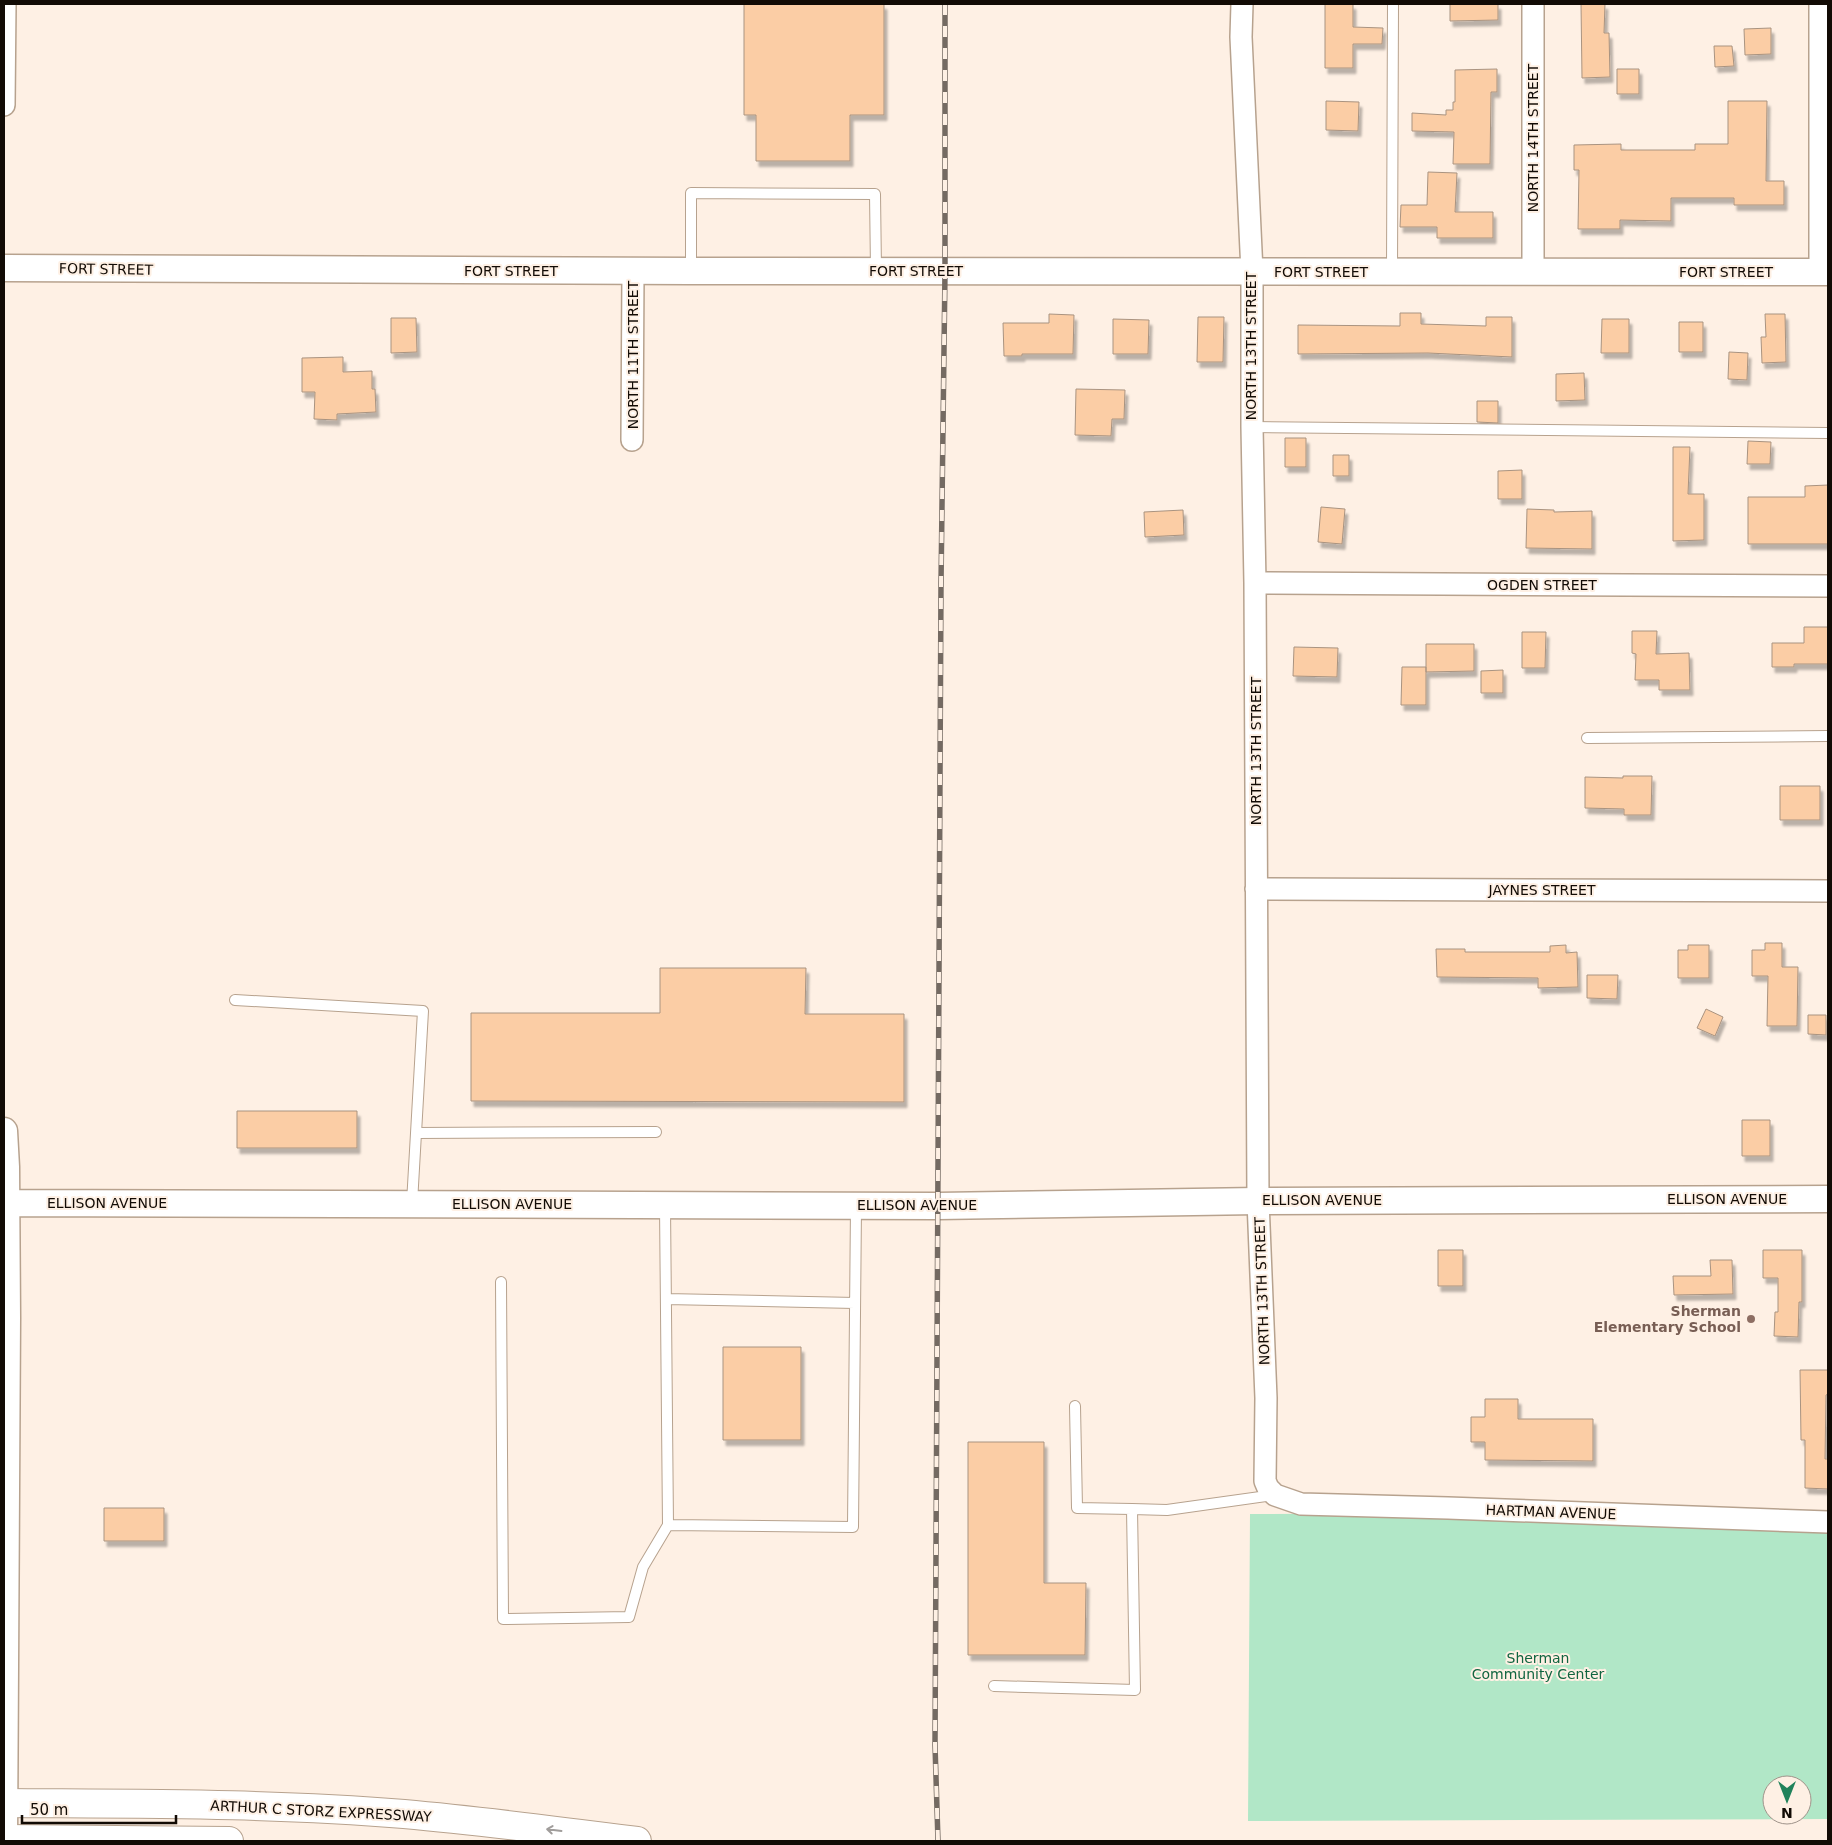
<svg xmlns="http://www.w3.org/2000/svg" width="1832" height="1845" font-family="'DejaVu Sans',sans-serif">
	<defs>
		<filter id="shadow"><feDropShadow dx="3" dy="5.5" stdDeviation="1" flood-color="#0004"/></filter>
	</defs>
	<rect width="100%" height="100%" fill="#fef0e4"/>
	<!-- green -->
	<path fill="#b1e7c7" fill-rule="evenodd" d="M1828,1511V1819L1248,1821L1250,1514ZM1772,1785H1802V1815H1772Z"/>
	<!-- building -->
	<path fill="#fbcda5" stroke="#a99380" filter="url(#shadow)" d="M744,4H884V115H850V161H756V115H744Z
		M1325,4H1353V27L1383,28L1382,44H1353V68H1325Z
		M1450,4H1498V20L1450,21Z
		M1581,4H1605L1604,33H1609L1610,77L1582,78Z
		M1771,28V54L1745,55L1744,29Z
		M1714,46H1732L1734,66L1715,67Z
		M1497,69V92H1491L1490,164H1453L1454,132L1412,131V113L1446,115V110H1453V102H1455V70Z
		M1617,69H1639V94H1617Z
		M1326,101L1359,102L1358,131L1326,130Z
		M1728,101H1767L1766,181H1784V205H1734V198H1671V221L1620,220V229H1578L1579,170H1574V145L1621,144V150H1695V144H1728Z
		M1428,172L1457,173L1455,212H1493V238H1437V227H1400L1401,205H1427Z
		M1400,313H1421V324L1486,326V317H1512V357L1428,353L1298,354V325L1400,326Z
		M1049,314L1074,315L1073,354H1022V356H1004L1003,323H1049Z
		M1765,314H1785L1786,362L1762,363L1761,337H1766Z
		M1198,317H1224L1223,362H1197Z
		M391,318H416L417,352L391,353Z
		M1113,319L1149,320L1148,354H1113Z
		M1602,319H1629V353H1601Z
		M1679,322H1703V352H1679Z
		M1729,352L1748,353L1747,380L1728,379Z
		M343,357V372L372,371V389H375L376,412L337,414V420L314,419L315,392H302V358Z
		M1584,373L1585,400L1556,401V374Z
		M1076,389L1125,390L1124,419H1112L1111,436L1075,435Z
		M1477,401H1498V423L1477,422Z
		M1285,438H1306V467H1285Z
		M1748,441L1771,442L1770,464H1747Z
		M1673,447H1690L1688,494H1704V540L1673,541Z
		M1333,455H1349V476H1333Z
		M1522,470V499H1498V471Z
		M1828,485V544H1748V497H1805V486Z
		M1321,507L1345,509L1342,544L1318,542Z
		M1527,509L1554,510V512L1592,511V549L1526,548Z
		M1183,510L1184,535L1145,537L1144,512Z
		M1804,627H1828V664H1794V667H1772V643H1804Z
		M1632,631H1657L1656,654L1689,653L1690,690H1659V680H1635L1636,654L1632,653Z
		M1522,632H1546L1545,668H1522Z
		M1426,644H1474V671L1426,672Z
		M1294,647L1338,648L1337,677L1293,676Z
		M1402,667H1426V705H1401Z
		M1503,670V693H1481V671Z
		M1623,776H1652L1651,815H1624V809L1585,808V777L1623,778Z
		M1780,786H1820V820H1780Z
		M1765,943H1782V967H1798L1797,1026H1767L1768,976H1752V950H1765Z
		M1566,945V953L1577,952L1578,987L1538,988V978L1437,977L1436,949H1465V952H1550V946Z
		M1688,945H1709V978H1678V950H1688Z
		M660,968H806L805,1014H904V1102L471,1101V1013H660Z
		M1587,975H1618L1617,999L1587,998Z
		M1706,1009L1723,1017L1715,1036L1697,1028Z
		M1808,1015H1826V1035L1808,1034Z
		M237,1111H357V1148H237Z
		M1742,1120H1770V1156H1742Z
		M1438,1250H1463V1286H1438Z
		M1763,1250H1802V1302H1799L1798,1337L1774,1336L1775,1312H1778V1278H1763Z
		M1710,1260H1732L1733,1294L1674,1295L1673,1276H1711Z
		M723,1347H801V1440H723Z
		M1800,1370H1828V1394L1826,1395L1825,1459H1828V1489L1805,1488V1440H1801Z
		M1485,1399H1518V1419H1593V1461L1485,1460V1442H1471V1417H1485Z
		M968,1442H1044V1583H1086L1085,1655H968Z
		M104,1508H164V1541H104Z"/>
	<g fill="none" stroke-linecap="round" stroke-linejoin="round">
		<!-- service casing -->
		<g stroke="#b7a28e" stroke-width="12">
			<path id="service" d="M1392,270L1393,4
				M691,271V193L875,194L876,270
				M1252,427L1828,433
				M1587,738L1828,736
				M235,1000L423,1011L412,1203
				M416,1133L656,1132
				M665,1206L668,1525L853,1527L856,1207
				M501,1282L503,1619L629,1617L643,1567L668,1525
				M666,1299L855,1303
				M1075,1406L1077,1508L1132,1509
				M994,1686L1135,1690L1132,1509L1167,1510L1274,1495"/>
		</g>
		<!-- minor casing -->
		<g stroke="#b7a28e" stroke-width="24">
			<path id="minor" d="M1242,4L1241,37L1252,272V427L1255,583L1258,1201L1266,1398L1265,1481L1268,1488L1275,1495L1301,1504L1448,1508L1828,1522
				M1533,4V272
				M4,105L5,4
				M1820,272V4
				M632,440L633,271
				M1255,583L1828,586
				M1256,889L1828,891"/>
		</g>
		<!-- tertiary casing -->
		<g stroke="#b7a28e" stroke-width="29">
			<path id="tertiary" d="M4,268L691,271L1828,272
				M4,1131L6,1167L7,1318L4,1841
				M7,1203L938,1206L1258,1201L1828,1199"/>
		</g>
		<!-- trunk casing -->
		<g stroke="#b7a28e" stroke-width="30">
			<path id="trunk" d="M4,1803C137,1804 271,1803 404,1814C482,1821 560,1831 637,1841
				M4,1839L229,1841"/>
		</g>
		<!-- service -->
		<use href="#service" stroke="#fff" stroke-width="10"/>
		<!-- minor -->
		<use href="#minor" stroke="#fff" stroke-width="21"/>
		<!-- tertiary -->
		<use href="#tertiary" stroke="#fff" stroke-width="26"/>
		<!-- trunk -->
		<use href="#trunk" stroke="#fff" stroke-width="28"/>
		<!-- rail casing -->
		<g stroke="#746a62" stroke-width="5.5">
			<path id="rail" d="M938,1841L935,1745L941,584L945,272V4"/>
		</g>
		<!-- rail -->
		<use href="#rail" stroke="#fef0e4" stroke-width="4" stroke-dasharray="11" stroke-linecap="butt"/>
	</g>
	<!-- one-way arrows -->
	<defs><path id="oneway-shaft" d="M-6 0H5M1.5-3L5.5 0L1.5 3" fill="none" stroke-width="1.6" stroke-linecap="round" stroke-linejoin="round" transform="scale(1.25)"/></defs>
	<use stroke="#a09d9b" href="#oneway-shaft" transform="translate(554 1830) rotate(-173)"/>
	<!-- markers -->
	<circle fill="#8d6e63" stroke="#fef0e4" stroke-width="2" cx="1751" cy="1319" r="5"/>
	<g text-anchor="middle" stroke-width="4" stroke-linejoin="round" paint-order="stroke">
		<!-- street labels -->
		<g font-size="14" fill="#120b05" stroke="#fef0e4">
			<text transform="translate(1533 138) rotate(-90)" y="5">NORTH 14TH STREET</text>
			<text transform="translate(106 269) rotate(1)" y="5">FORT STREET</text>
			<text x="511" y="276">FORT STREET</text>
			<text x="916" y="276">FORT STREET</text>
			<text x="1321" y="277">FORT STREET</text>
			<text x="1726" y="277">FORT STREET</text>
			<text transform="translate(1251 346) rotate(-90)" y="5">NORTH 13TH STREET</text>
			<text transform="translate(633 355) rotate(-90)" y="5">NORTH 11TH STREET</text>
			<text x="1542" y="590">OGDEN STREET</text>
			<text transform="translate(1256 751) rotate(-90)" y="5">NORTH 13TH STREET</text>
			<text x="1542" y="895">JAYNES STREET</text>
			<text x="1727" y="1204">ELLISON AVENUE</text>
			<text x="1322" y="1205">ELLISON AVENUE</text>
			<text x="107" y="1208">ELLISON AVENUE</text>
			<text x="512" y="1209">ELLISON AVENUE</text>
			<text x="917" y="1210">ELLISON AVENUE</text>
			<text transform="translate(1262 1291) rotate(-92)" y="5">NORTH 13TH STREET</text>
			<text transform="translate(1551 1512) rotate(2)" y="5">HARTMAN AVENUE</text>
			<text transform="translate(321 1811) rotate(3)" y="5">ARTHUR C STORZ EXPRESSWAY</text>
		</g>
		<!-- education labels -->
		<g font-size="14" font-weight="bold" fill="#785e54" stroke="#fef0e4" text-anchor="end">
			<text x="1741" y="1316">Sherman<tspan x="1741" dy="16">Elementary School</tspan></text>
		</g>
		<!-- park labels -->
		<g font-size="14" fill="#116540" stroke="#fef0e4">
			<text x="1538" y="1663">Sherman<tspan x="1538" dy="16">Community Center</tspan></text>
		</g>
	</g>
	<!-- border -->
	<rect width="1832" height="1845" fill="none" stroke="#120b05" stroke-width="10"/>
	<!-- north arrow -->
	<g transform="translate(1787 1800) rotate(180)"><circle r="24" fill="#fef0e4" stroke="#a0948b"/>
	<path d="M0-4L9 19L0 12L-9 19Z" fill="#21825b"/>
	<text y="-8" font-size="14" font-weight="bold" text-anchor="middle" fill="#120b05">N</text>
	</g>
	<!-- scale -->
	<path d="M22 1815v8h154v-8" fill="none" stroke="#120b05" stroke-width="2.5"/>
	<text x="30" y="1815" font-size="15" fill="#120b05" stroke="#fef0e4" stroke-width="4" paint-order="stroke">50 m</text>
</svg>
